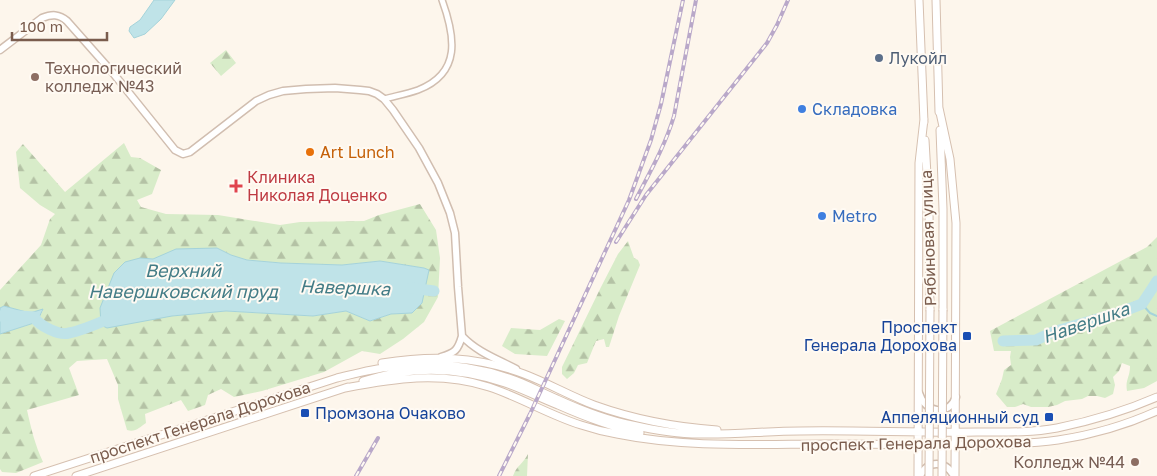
<svg xmlns="http://www.w3.org/2000/svg" width="1157" height="476" font-family="'Golos Text',sans-serif">
	<defs>
		<pattern id="forest-firs" width="22" height="20" patternUnits="userSpaceOnUse" patternTransform="scale(1.25)"><rect width="22" height="20" fill="#d8ecc9"/><path d="M5 1l3.5 6h-7zM16 11l3.5 6h-7z" fill="#b4c2a5"/></pattern>
	</defs>
	<rect width="100%" height="100%" fill="#fdf6ec"/>
	<!-- forest -->
	<path fill="url(#forest-firs)" fill-rule="evenodd" d="M226,50L236,63L221,76L210,63Z
		M124,143L131,157L140,158L161,170L152,194L137,200L141,207L166,214L218,215L280,225L300,222L364,221L379,215L420,204L436,230L440,258L438,297L424,322L403,339L380,354L362,351L324,372L262,391L234,397L221,389L208,395L205,405L188,411L181,400L145,414L146,423C140,427 135,433 127,430L118,399V385L107,359L77,361L69,368L79,395L27,410C31,428 35,445 43,462L16,473L2,472L0,469V334L37,322L43,310L30,313L4,306L0,308V290L41,245L50,219L55,214L40,205L20,188L16,152L23,144L65,192ZM217,248L231,255L247,260L281,263L342,265L380,261L424,268L429,271L412,313L391,314L370,321L346,311L313,316L226,311L172,316L140,258L153,259Z
		M1157,237V381L1144,388L1127,391C1125,379 1130,378 1130,366L1122,363L1119,371L1113,377L1115,385L1113,394L1105,398L1097,396H1088L1082,399L1065,401L1057,405L1048,407H1031L1023,404L1015,407H1007L996,394L1002,379L1004,370L1011,365L1010,357L1011,351H994L990,331L1147,247Z
		M628,241L634,258L638,260L640,265L619,316L609,347H606L604,339L596,341L587,363L578,365L574,373L567,379L562,374V367L601,287L618,254Z
		M559,319L565,321L547,356L515,354L502,346L511,328L540,330Z
		M528,454L527,476H513C517,465 523,464 528,454Z"/>
	<!-- water -->
	<path fill="#bfe3e8" stroke="#a5d3da" d="M154,0H175L161,19L145,34L134,38L129,31L130,27L140,20Z
		M217,248L231,255L247,260L281,263L342,265L380,261L424,268L429,270L422,303L412,313L391,314L370,321L346,311L313,316L226,311L172,316L107,328L101,325L100,308L114,273L125,262L140,258L153,259L176,249Z
		M4,306L30,313L43,309L37,322L0,334V308Z"/>
	<g fill="none" stroke-linecap="round" stroke-linejoin="round">
		<!-- stream -->
		<path stroke="#a5d3da" stroke-width="2" d="M1142,304L1150,313L1157,316"/>
		<!-- river -->
		<path stroke="#bfe3e8" stroke-width="11" d="M411,288L434,291
			M0,316L5,315L34,317C39,326 60,336 69,333C84,330 101,322 115,316
			M1003,341L1036,340L1053,332L1121,312L1142,304L1157,281"/>
		<!-- minor casing -->
		<g stroke="#d1beb0" stroke-width="8">
			<path id="minor" d="M384,99C395,96 407,94 418,90C462,73 455,36 442,0"/>
		</g>
		<!-- tertiary casing -->
		<g stroke="#d1beb0" stroke-width="9">
			<path id="tertiary" d="M0,50L42,18C52,14 59,14 67,21L113,73L175,150L183,154L190,152L256,101L269,95L283,91L306,89L335,88L360,90L369,91L377,94L384,99L393,110L419,148L438,183L450,213L455,233L458,287L462,336C458,350 455,353 441,357
				M462,336C477,352 497,359 516,369
				M919,393C925,413 948,417 956,397
				M920,476C928,460 945,460 954,476"/>
		</g>
		<!-- secondary casing -->
		<g stroke="#d6c0b0" stroke-width="9">
			<path id="secondary" d="M919,0L924,122
				M936,0L939,112
				M939,108L950,159L956,223L955,476
				M940,130L943,209V310
				M925,140L929,210L930,310
				M382,363C432,355 476,356 524,374C548,383 570,396 594,405C633,419 675,427 717,430
				M363,381C410,366 459,367 505,383C523,389 540,398 558,405C585,417 612,427 640,433
				M345,388C394,379 439,371 489,387C520,397 549,415 581,425C593,429 605,432 617,434C686,448 759,444 829,444C859,444 890,444 920,445C966,445 1012,446 1058,440C1091,435 1126,425 1157,411
				M34,476L337,378C354,374 372,369 390,367C435,361 481,366 522,383C534,388 545,394 557,399C581,410 606,420 632,425C654,430 677,434 699,434C733,435 766,431 800,431C859,430 918,433 977,432C1003,432 1030,433 1057,428C1091,421 1125,411 1157,397
				M76,476L348,387
				M918,476L919,163L924,119"/>
		</g>
		<!-- minor -->
		<use href="#minor" stroke="#fff" stroke-width="5"/>
		<!-- tertiary -->
		<use href="#tertiary" stroke="#fff" stroke-width="6"/>
		<!-- secondary -->
		<use href="#secondary" stroke="#fff" stroke-width="7"/>
		<!-- rail casing -->
		<g stroke="#b9a8c9" stroke-width="4">
			<path id="rail" d="M636,199C650,172 665,146 674,116L696,0
				M616,242L646,195L767,43L777,25L788,0
				M356,476L378,438
				M499,476L530,414L629,200L651,140L661,104L683,0"/>
		</g>
		<!-- rail -->
		<use href="#rail" stroke="#fffaf3" stroke-width="2" stroke-dasharray="5.5" stroke-linecap="butt"/>
		<!-- secondary-bridge casing -->
		<g stroke="#d6c0b0" stroke-width="9" stroke-linecap="butt">
			<path id="secondary-bridge" d="M929,476L930,310
				M942,476L943,310"/>
		</g>
		<!-- secondary-bridge -->
		<use href="#secondary-bridge" stroke="#fff" stroke-width="7"/>
	</g>
	<!-- markers -->
	<circle fill="#5c6f8a" stroke="#fffaf3" stroke-width="2" cx="879" cy="58" r="5"/>
	<g fill="#8d6e63" stroke="#fffaf3" stroke-width="2">
		<circle cx="35" cy="77" r="5"/>
		<circle cx="1135" cy="462" r="5"/>
	</g>
	<g fill="#3f7fe0" stroke="#fffaf3" stroke-width="2">
		<circle cx="802" cy="109" r="5"/>
		<circle cx="822" cy="216" r="5"/>
	</g>
	<circle fill="#e8710a" stroke="#fffaf3" stroke-width="2" cx="310" cy="152" r="5"/>
	<path fill="#e0444e" stroke="#fffaf3" stroke-width="2" d="M233.5 178.5h5v5h5v5h-5v5h-5v-5h-5v-5h5z"/>
	<g fill="#1a4fb4" stroke="#fffaf3" stroke-width="2">
		<rect x="962" y="331" width="10" height="10" rx="2.5"/>
		<rect x="300" y="408" width="10" height="10" rx="2.5"/>
		<rect x="1044" y="412" width="10" height="10" rx="2.5"/>
	</g>
	<g text-anchor="middle" stroke-width="4" stroke-linejoin="round" paint-order="stroke">
		<!-- service labels -->
		<g font-size="16" fill="#4e5e75" stroke="#fffaf3" text-anchor="start">
			<text x="889" y="64">Лукойл</text>
		</g>
		<!-- education labels -->
		<g font-size="16" fill="#785e54" stroke="#fffaf3" text-anchor="start">
			<text x="45" y="74">Технологический<tspan x="45" dy="18">колледж №43</tspan></text>
			<text x="1125" y="468" text-anchor="end">Колледж №44</text>
		</g>
		<!-- shop labels -->
		<g font-size="16" fill="#366cbe" stroke="#fffaf3" text-anchor="start">
			<text x="812" y="115">Складовка</text>
			<text x="832" y="222">Metro</text>
		</g>
		<!-- food labels -->
		<g font-size="16" fill="#c56008" stroke="#fffaf3" text-anchor="start">
			<text x="320" y="158">Art Lunch</text>
		</g>
		<!-- health labels -->
		<g font-size="16" fill="#be3a42" stroke="#fffaf3" text-anchor="start">
			<text x="247" y="183">Клиника<tspan x="247" dy="18">Николая Доценко</tspan></text>
		</g>
		<!-- street labels -->
		<g font-size="16" fill="#7a5c4d" stroke="#fffaf3">
			<text transform="translate(928 238) rotate(-92)" y="6">Рябиновая улица</text>
			<text transform="translate(200 422) rotate(-18)" y="6">проспект Генерала Дорохова</text>
			<text transform="translate(916 443) rotate(-1)" y="6">проспект Генерала Дорохова</text>
		</g>
		<!-- transit labels -->
		<g font-size="16" fill="#164399" stroke="#fffaf3" text-anchor="end">
			<text x="957" y="333">Проспект<tspan x="957" dy="18">Генерала Дорохова</tspan></text>
			<text x="315" y="419" text-anchor="start">Промзона Очаково</text>
			<text x="1039" y="423">Аппеляционный суд</text>
		</g>
		<!-- water labels -->
		<g font-size="18" font-style="italic" fill="#437c86" stroke="#fffaf3">
			<text x="183" y="277">Верхний<tspan x="183" dy="21">Навершковский пруд</tspan></text>
			<text transform="translate(345 288) rotate(2)" y="6">Навершка</text>
			<text transform="translate(1086 323) rotate(-19)" y="6">Навершка</text>
		</g>
	</g>
	<!-- scale -->
	<path d="M12 32v8h95v-8" fill="none" stroke="#7a5c4d" stroke-width="2.5"/>
	<text x="20" y="32" font-size="15" fill="#7a5c4d" stroke="#fffaf3" stroke-width="4" paint-order="stroke">100 m</text>
</svg>
